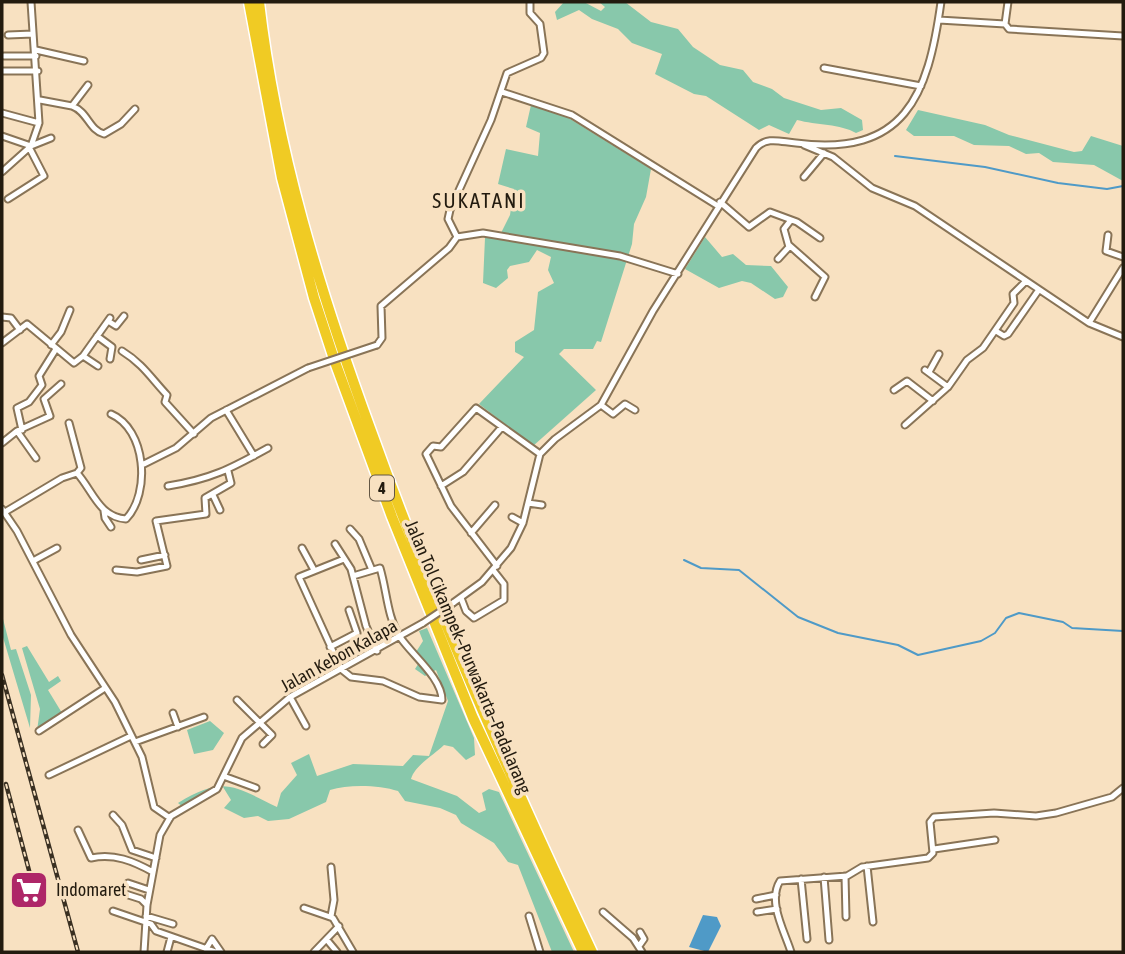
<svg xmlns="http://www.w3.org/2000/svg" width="1125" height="954" font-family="'Asap Condensed',sans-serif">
	<rect width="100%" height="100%" fill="#f8e1c1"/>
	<!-- green -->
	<path fill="#88c8ab" d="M564,2H584L601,11L605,7L599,2H625L651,22L678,29L693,47L720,65L743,70L753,82L772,89L784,98L821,110L841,108L862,120L863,130L856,133C841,124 816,125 797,120L789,134L769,125L759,130L706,96L694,94L655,74L662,54L632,43L618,29L592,19L579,10L557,20L555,12Z
		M531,105L567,117L651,169L646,197L634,224L632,244L601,342L597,341L593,349H564L559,354L596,390L533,446L479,404L524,357L515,352V342L534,330L538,292L554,283L548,270L551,257L537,250L529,262L510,266L507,270L508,278L496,288L483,283L485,238L488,233H501L510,215L514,189L498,184L506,149L538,156L540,133L526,127Z
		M918,110L985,125L1009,135L1074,152L1082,151L1091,136L1123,146V181L1094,165L1053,162L1039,153L1026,154L1009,146L974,145L954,136H914L906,130Z
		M705,237L722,257L733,254L746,265L771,266L788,287L783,297L775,299L751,283L742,281L719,288L685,269Z
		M2,615L11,650L16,649L31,695L30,728L2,634Z
		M427,628L474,738L475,755L466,760L453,747L444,745C434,755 415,765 411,779L457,796L479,813L486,810L482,793L489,789L499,792L574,952H552L518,865L508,862L494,843L461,823L456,815L440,808L405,801L398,791C379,785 349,784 330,790L326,802L289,819L268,821L258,816L244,818L224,808L231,800L223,787L184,808L178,803C223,776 232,785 277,807L281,793L297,775L291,763L309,754L317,776L353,764L403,766L413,755L429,756L448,701L436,670L425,676L415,669L422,658L416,652L423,641L419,631Z
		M27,646L49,682L58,676L61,681L48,690L62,713L37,731L40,709L22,648Z
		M210,721L224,733L213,750L194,754L187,730Z"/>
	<!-- water -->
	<path fill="#4f9ac7" d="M703,915L717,917L721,926L708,952L689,947Z"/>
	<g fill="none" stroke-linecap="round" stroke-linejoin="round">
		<!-- stream -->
		<path stroke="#4f9ac7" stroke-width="2" d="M895,156L985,167L1058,183L1107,189L1123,186
			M684,560L701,568L739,570L798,617L838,633L898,645L918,655L981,641L995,633L1006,618L1019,613L1063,622L1072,628L1123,631"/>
		<!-- minor casing -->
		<g stroke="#897457" stroke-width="9">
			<path id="minor" d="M939,20L1005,24L1009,29L1123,36
				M1005,24L1008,2
				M8,35L33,34
				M36,50L84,61
				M4,56H36
				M824,68L921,86
				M2,71H38
				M502,92L572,115L718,206
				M40,100L72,106L88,85
				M72,106C88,112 89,130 104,134L121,124L135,109
				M2,113L39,123
				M2,136L31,146L51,138
				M804,145L833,157L872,188L915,206L1089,323L1123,268
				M2,172L31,146L39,123L31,2
				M804,177L824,153
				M8,199L44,176L29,147
				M720,202L749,227L770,212L797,222L820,238
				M1108,235L1106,251L1123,257
				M457,237L448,219L450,210L491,120L507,73L541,58L544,53L540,24L530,13V2
				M789,245L825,277L815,297
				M778,259L789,247L784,229L791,220
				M2,317L11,318L20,330
				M108,321L116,326L124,316
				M1089,323L1123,337
				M996,331L1004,336L1008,334L1038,291
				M97,336L112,347L110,359
				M2,343L27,324L74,363L83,356L110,318
				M51,345L61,332L70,310
				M377,345L382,338L381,306L449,248L457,237L483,233L620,256L678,274
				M122,351C143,364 151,378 167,395L165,402L194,434
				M83,356L98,366
				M925,370L948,387
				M929,372L939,354
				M894,390L907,381L933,401
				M601,405L613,414L625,404L635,410
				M226,410L254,456
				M69,423L81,468L77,473C93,491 99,517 126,519C151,493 146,429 111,414
				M905,425L948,387L967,360L983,348L1014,303L1013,294L1025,282
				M22,430L17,408L29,402L42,385L39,376L56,349
				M17,431L36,458
				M2,443L17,431L50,416L44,399L61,384
				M144,464L176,448L211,418L308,368
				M168,486C211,479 230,469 268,448
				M441,486L463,472L501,428
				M213,495L220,510
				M528,503L542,505
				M2,509L17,531L71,635L115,702L142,757L154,807L170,818
				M104,511L105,518L111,527
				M5,512L62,478L77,473
				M512,517L523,523
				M350,529L359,539L372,570
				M471,533L495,505
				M335,544L351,569L366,626L377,651
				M302,548L314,570
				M344,559L299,577L341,669L351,677L383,681L419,697L442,700C442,678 412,655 400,637C387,617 387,591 380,568L353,576
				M141,560L165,555
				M33,561L57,548
				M497,566L451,506L426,454L433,446L441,447L476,408L540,454
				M116,570L137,572L167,566L156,521L206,514L205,498L231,483L228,471
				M461,598L466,611L474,618L504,600V584L493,570
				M453,603L482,582L511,548L523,523L540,454L555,439L601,405L653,311L756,148C767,136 781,142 796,143C905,157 928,96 941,2
				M330,647L357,633L349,610
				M290,697L306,726
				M237,700L272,735L263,744
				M173,713L178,727
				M39,731L105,688
				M135,742L204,717
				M49,775L131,736
				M226,777L256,788
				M113,815L122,825L132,850L156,858
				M78,830L91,858C114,853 133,861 153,872
				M934,849L995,840
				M867,866L873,922
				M845,876L846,917
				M824,877L829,940
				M801,879L807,939
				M128,883L149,890
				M116,891L141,899L147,905
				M756,899L776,895
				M304,908L333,918L353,952
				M113,911L151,924L156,931L216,952
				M603,912L633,938L642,952
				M757,912L777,909
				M146,916L173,924
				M331,916L334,900L331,867
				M529,916L540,952
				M327,940L337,952
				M639,946L644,939L640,932
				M206,949L212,939L221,952
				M144,952L147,905L160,835L171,816L217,789L242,738L290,697L423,623
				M167,952L171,937
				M314,952L339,926
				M791,952C785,932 767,902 780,881L847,876L862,867L928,858L933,853L930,822L934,817L994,813L1036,816L1056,813L1112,797L1123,788"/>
		</g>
		<!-- motorway casing -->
		<g stroke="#fff" stroke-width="13">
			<path id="motorway" d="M249,2L282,178L314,298L335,362L392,517L473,718L583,952
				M259,2C276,150 320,292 371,431C435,609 512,781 592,952"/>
		</g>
		<!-- minor -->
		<use href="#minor" stroke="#fff" stroke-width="5"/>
		<!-- motorway -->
		<use href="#motorway" stroke="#f0cb24" stroke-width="10"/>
		<!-- rail casing -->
		<g stroke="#3a3022" stroke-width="4.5">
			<path id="rail" d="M2,675L78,952
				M6,784L31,878"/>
		</g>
		<!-- rail -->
		<use href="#rail" stroke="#f8e1c1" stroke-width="2" stroke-dasharray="5" stroke-linecap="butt"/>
		<!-- minor-bridge casing -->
		<g stroke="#897457" stroke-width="9" stroke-linecap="butt">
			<path id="minor-bridge" d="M308,368L377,345
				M423,623L453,603"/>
		</g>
		<!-- minor-bridge -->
		<use href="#minor-bridge" stroke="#fff" stroke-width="5"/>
	</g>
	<!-- icons -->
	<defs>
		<g id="supermarket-square" transform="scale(2.0125)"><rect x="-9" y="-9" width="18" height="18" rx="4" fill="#ae2668" stroke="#f8e1c1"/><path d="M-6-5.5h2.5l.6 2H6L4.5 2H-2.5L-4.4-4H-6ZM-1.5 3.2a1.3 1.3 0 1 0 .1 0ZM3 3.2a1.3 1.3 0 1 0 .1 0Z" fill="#fff"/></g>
	</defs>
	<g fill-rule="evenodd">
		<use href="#supermarket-square" x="29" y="890"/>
	</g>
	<g text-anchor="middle" stroke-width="7" stroke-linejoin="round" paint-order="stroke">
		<!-- shield labels -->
		<rect fill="#f8e1c1" stroke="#635644" stroke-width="2" x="370" y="475.5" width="24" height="25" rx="5"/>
		<g font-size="16" font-weight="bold" fill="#231b0f">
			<text x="382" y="494">4</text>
		</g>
		<!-- street labels -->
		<g font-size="18" fill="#231b0f" stroke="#f8e1c1">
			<text transform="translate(339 656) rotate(-29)" y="6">Jalan Kebon Kalapa</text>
			<text transform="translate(468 657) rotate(67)" y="6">Jalan Tol Cikampek–Purwakarta–Padalarang</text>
		</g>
		<!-- poi labels -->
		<g font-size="18" fill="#231b0f" stroke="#f8e1c1" text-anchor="start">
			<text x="56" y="896">Indomaret</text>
		</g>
		<!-- quarter labels -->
		<g font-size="21" letter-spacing="2" fill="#231b0f" stroke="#f8e1c1">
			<text x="479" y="208">SUKATANI</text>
		</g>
	</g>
	<!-- border -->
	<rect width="1125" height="954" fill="none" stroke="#231b0f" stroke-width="7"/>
</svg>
